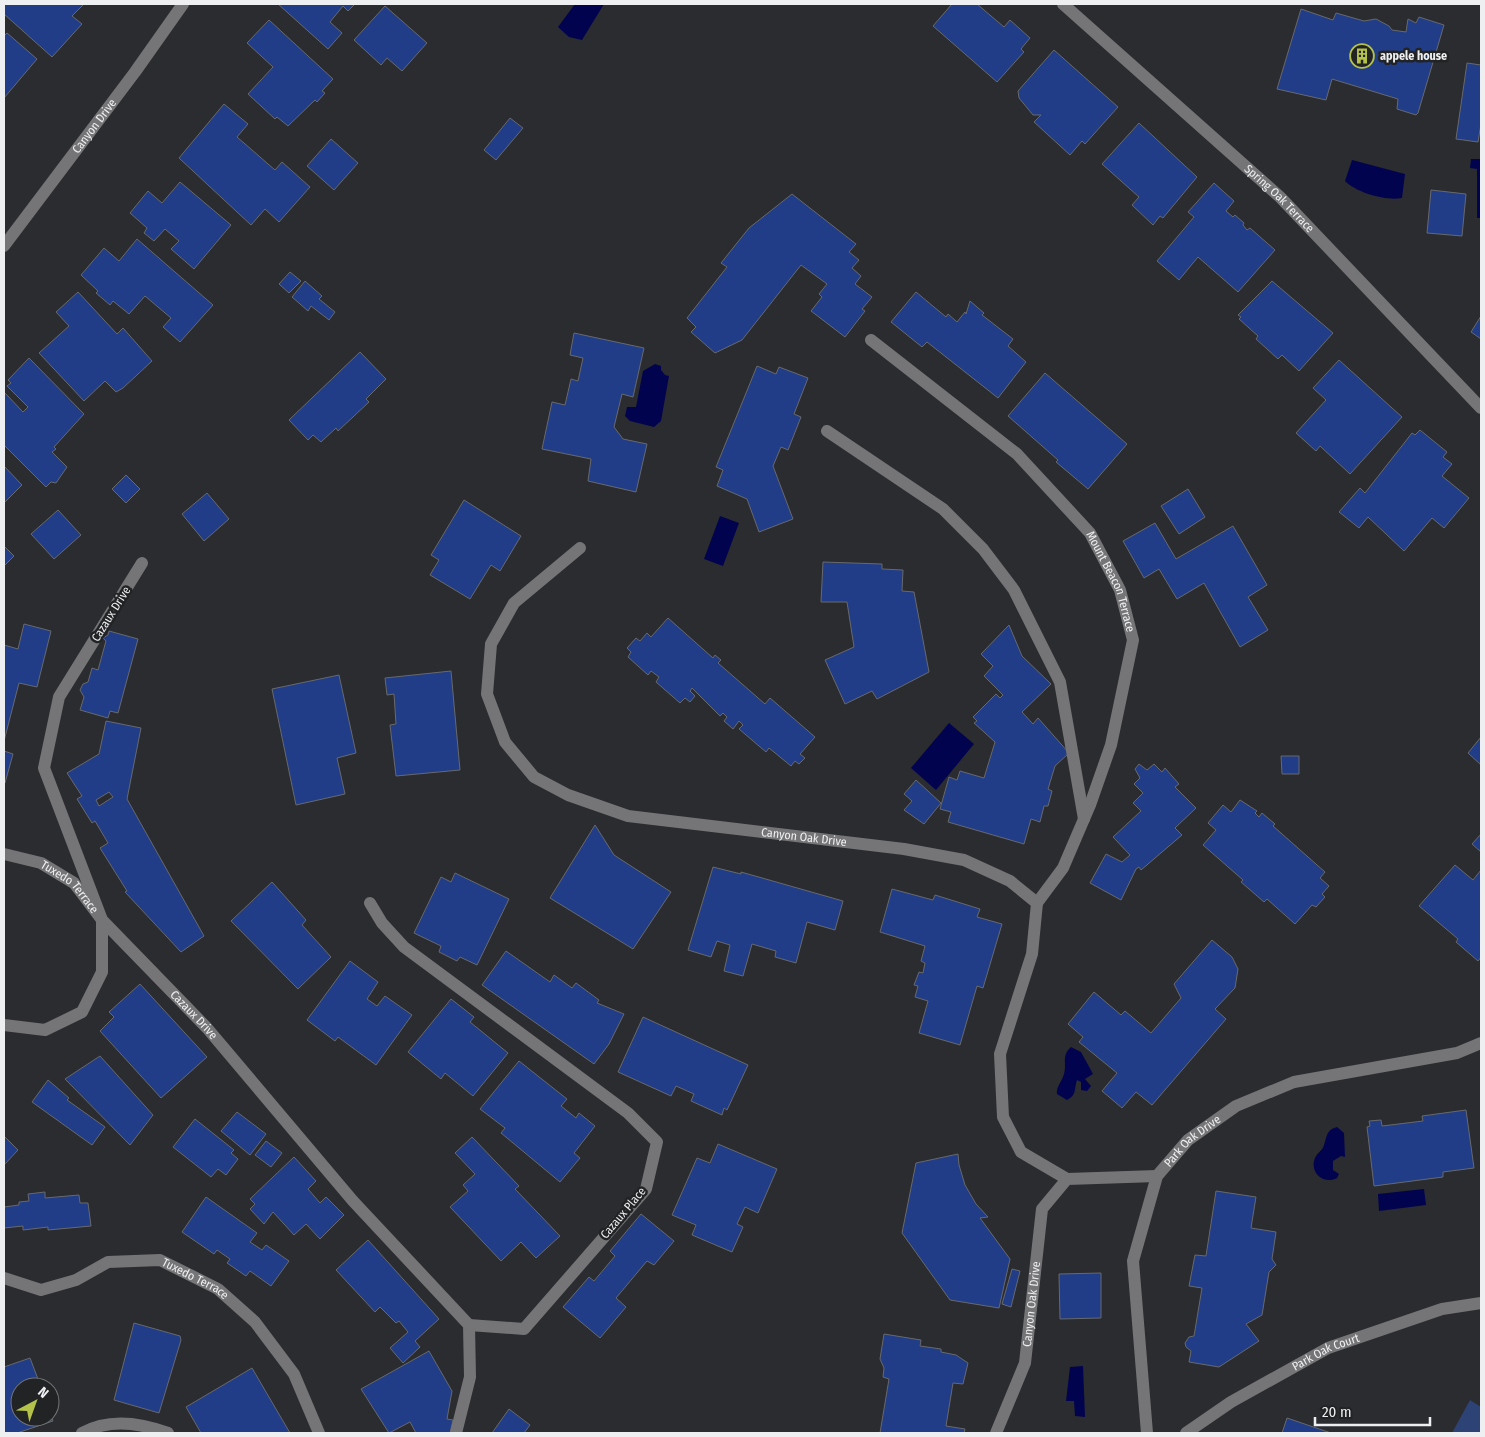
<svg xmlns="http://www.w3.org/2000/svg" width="1485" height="1437" font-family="'Fira Sans Condensed',sans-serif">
	<rect width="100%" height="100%" fill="#2b2c2f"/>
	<!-- green -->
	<path fill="#2d4275" d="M1470,1400L1481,1407V1433H1452Z"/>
	<!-- water -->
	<path fill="#02034f" d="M575,4H604L582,40L569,37L558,27Z
		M1471,159H1481V218H1477V169L1470,168Z
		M1352,160L1405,174L1402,198C1386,201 1357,193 1345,181Z
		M655,364L661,366V370L665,375L669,376L661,421L654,427L630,421L625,416L627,407H636L643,371Z
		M720,516L739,523L723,566L704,559Z
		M949,723L974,744L936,790L911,768Z
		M1071,1047L1081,1052L1093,1074L1085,1079L1091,1086L1087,1091L1081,1090V1082L1077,1080C1074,1089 1077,1095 1067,1100L1057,1094C1056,1086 1062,1082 1064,1074C1067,1063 1061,1056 1071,1047Z
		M1337,1127L1344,1133L1345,1157L1341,1156L1333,1161V1170L1339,1174L1337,1178C1324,1185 1309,1173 1315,1158C1317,1153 1323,1150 1324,1145C1327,1136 1326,1130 1337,1127Z
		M1424,1189L1426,1205L1379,1211L1378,1194Z
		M1083,1366L1085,1417L1075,1416L1074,1401H1066L1070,1367Z"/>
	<!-- building -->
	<path fill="#223d88" stroke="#67696c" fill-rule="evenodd" d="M4,4H84L72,16L82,24L52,57L4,14Z
		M278,4H355L348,11L343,6L330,22L342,33L328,49Z
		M952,4H977L1004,27L1010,20L1030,38L1021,49L1024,52L997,82L933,26Z
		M385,6L427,43L402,71L387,58L381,65L354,40Z
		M1301,9L1333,20L1336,13L1364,21L1376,19L1389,26L1392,30L1406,32L1408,19L1416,23L1419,17L1444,25L1418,113L1416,115L1397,109L1398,99L1332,79L1326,100L1277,89Z
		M269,20L333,79L322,91L325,93L317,102L315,100L288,126L277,117L275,119L248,94L273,67L247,43Z
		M7,33L37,59L4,98V36Z
		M1054,50L1118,107L1085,144L1082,141L1070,155L1034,122L1041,115H1033L1019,98L1018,91Z
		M1467,63L1481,65V124L1478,142L1456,139Z
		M224,104L248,124L237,137L275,170L282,162L310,187L279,222L265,209L251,225L179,158Z
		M510,118L523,128L496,160L484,150Z
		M1139,123L1197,177L1163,218L1160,216L1153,225L1132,205L1139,197L1102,164Z
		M331,139L358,163L334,190L307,166Z
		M180,182L231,225L194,269L171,249L179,241L165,229L154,241L144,233L147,228L130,213L148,191L162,203Z
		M1214,183L1234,201L1226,211L1233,217L1235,215L1244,223L1243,225L1247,230L1250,228L1275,250L1238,292L1198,257L1179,280L1157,261L1194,217L1188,212Z
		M1431,190L1466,194L1462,236L1427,233Z
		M792,194L856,244L849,252L859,260L852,268L861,276L855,284L872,297L862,309L865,311L845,337L811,311L822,297L819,294L827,284L801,265L742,340L715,353L691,332L696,327L687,318L727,267L721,263L749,228Z
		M137,239L213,305L180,342L163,327L171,318L145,296L129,314L113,301L110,305L96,293L98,291L81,275L104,248L119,261Z
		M290,272L301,281L289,293L279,284Z
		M305,281L322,296L319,299L335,312L329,320L311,306L308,311L292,297Z
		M1272,281L1333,333L1299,371L1282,355L1278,359L1256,339L1258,336L1239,319L1241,317L1238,315Z
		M78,292L117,334L123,328L152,361L123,388L116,392L105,381L84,401L39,353L69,326L56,312Z
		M916,292L946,317L948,314L957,322L965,312L966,314L970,301L984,313L982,315L1013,339L1008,346L1026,362L998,398L927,342L922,347L891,322Z
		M1481,316V339L1471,332Z
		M574,333L644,348L633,397L622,394L614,427L623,439L647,444L636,492L588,481L591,459L542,449L552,402L565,405L571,379L578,381L583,358L570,355Z
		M360,352L386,379L366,399L369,402L338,431L336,428L321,442L313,435L308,440L289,420Z
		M29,358L84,414L54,447L56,449L52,452L67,467L56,483L51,482L46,487L4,445V392L23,412L28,407L7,386L11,383L8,380Z
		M1339,360L1402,417L1350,474L1320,446L1316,451L1296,433L1326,400L1313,388Z
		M757,366L776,374L779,367L808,378L794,414L801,417L788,450L781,447L773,466L793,519L759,532L747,499L717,486L723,470L716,467Z
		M1045,373L1127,444L1088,489L1056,462L1058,460L1008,416Z
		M1420,430L1447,452L1443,457L1452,464L1442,476L1469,498L1444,528L1432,518L1404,551L1368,517L1359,528L1339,512L1360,488L1365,493L1412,433L1415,435Z
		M4,466L22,485L4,503Z
		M126,475L140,489L126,503L112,489Z
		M1188,489L1205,517L1179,534L1161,506Z
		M207,493L229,519L204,541L182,514Z
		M464,500L521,536L500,571L491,565L470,599L430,575L439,560L431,555Z
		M58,510L81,535L54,559L31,534Z
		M1155,523L1176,559L1233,526L1267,585L1248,597L1268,630L1240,647L1204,583L1177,599L1159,569L1144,578L1123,541Z
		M4,546L14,556L4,566Z
		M823,562L882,564V569L903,570L902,591L914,592L929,672L877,699L872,691L845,704L825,660L854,647L847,602H821Z
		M668,618L713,658L715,655L721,660L718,663L765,704L770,698L815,737L800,754L805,758L799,764L795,761L791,766L769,748L766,752L739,729L743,725L739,721L733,729L724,721L727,717L723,713L720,716L692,688L690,691L695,696L690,702L685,698L680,703L656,682L659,677L651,671L648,675L628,657L631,652L627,648L636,638L640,641L647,633L651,637Z
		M24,624L51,631L37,687L19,683L4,741V645L18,649Z
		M1009,625L1022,656L1051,684L1022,712L1033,724L1038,718L1069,753L1055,766L1048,789L1052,791L1048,806H1044L1040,822L1031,819L1024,844L948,822L951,812L940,809L949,777L957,780L960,771L984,778L995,742L974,723L977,721L973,717L996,694L1000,698L1003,695L984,676L993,666L981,654Z
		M109,631L138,639L118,713L110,711L108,718L80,710L84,697L80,690L83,684L88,682L92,668L98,670L106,641L103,638L108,635Z
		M451,671L460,770L396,776L390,725L396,724L394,694L387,695L385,678Z
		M339,675L356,753L337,758L345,794L296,805L272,689Z
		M106,721L141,728L127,799L204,936L181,952L125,892L127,891L100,848L108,843L95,821L92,823L77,799L82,796L67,773L99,754ZM109,792L113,797L99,806L96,800Z
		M1481,737V765L1468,753Z
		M4,751L13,754L5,783H4Z
		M1281,756H1299V774H1282Z
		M1139,764L1147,770L1154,764L1162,772L1165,768L1179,784L1175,787L1196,808L1175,828L1182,835L1141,870L1139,867L1136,869L1121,900L1090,883L1106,854L1122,862L1130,855L1113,837L1141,811L1133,803L1143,793L1134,784L1140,778L1135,769Z
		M916,780L941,803L924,824L904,810L912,801L904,794Z
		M1240,800L1257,811L1255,813L1259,817L1262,813L1275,824L1273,826L1325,872L1320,878L1329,886L1322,894L1325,897L1316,907L1312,905L1295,924L1267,899L1264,902L1241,882L1243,880L1203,845L1216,830L1208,823L1223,805L1231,812Z
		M595,825L614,855L671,892L633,949L550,898Z
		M1481,834V852L1472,844Z
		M1455,865L1473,880L1481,870V957L1478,961L1456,942L1458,939L1419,906Z
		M713,867L741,874V872L843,901L835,930L807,922L796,963L775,957L776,951L752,944L743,976L724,971L730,945L717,941L711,957L688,950Z
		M455,873L509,899L477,965L460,957L457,961L439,952L441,946L414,933L441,877L451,882Z
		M272,882L306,920L302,925L331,957L298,989L231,921Z
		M892,889L933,900L935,895L980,909L977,917L1002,924L983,988L977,986L960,1045L919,1033L928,1001L915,997L918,986L914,985L919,972L923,973L925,963L921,961L925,946L880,932Z
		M1212,940L1232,957L1238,969L1235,988L1215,1009L1226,1019L1152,1105L1136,1092L1122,1108L1102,1091L1117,1073L1079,1042L1083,1037L1068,1024L1094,992L1121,1015L1125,1011L1151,1033L1181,998L1174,984Z
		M506,951L550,982L554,975L572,988L576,983L599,1000L597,1003L624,1014L609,1044L594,1064L482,985Z
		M350,961L378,982L367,999L377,1006L385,996L412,1015L376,1065L338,1037L335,1041L307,1020Z
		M140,984L207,1057L161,1098L100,1031L114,1017L109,1012Z
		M451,999L474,1017L470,1022L508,1053L473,1096L445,1073L441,1079L408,1052Z
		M643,1017L748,1065L727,1110L724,1108L722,1115L691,1101L694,1094L676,1086L671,1096L618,1072Z
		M100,1056L153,1115L130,1145L65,1079Z
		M519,1061L567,1099L561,1106L576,1118L579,1113L595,1126L574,1153L580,1158L560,1182L501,1133L505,1128L480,1109Z
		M48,1080L69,1098L67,1100L105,1127L92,1145L32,1102Z
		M1466,1110L1474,1168L1443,1172V1177L1374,1186L1367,1127L1370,1126L1369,1121L1381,1120L1382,1126L1423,1121L1422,1116Z
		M237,1112L266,1134L250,1155L221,1131Z
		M195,1119L234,1150L231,1153L238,1159L226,1175L218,1169L211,1177L173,1147Z
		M4,1136L18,1150L4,1165Z
		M472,1137L519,1186L515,1189L560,1236L536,1258L521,1242L501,1261L450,1207L468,1191L463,1185L475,1174L455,1153Z
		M266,1141L282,1153L271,1167L255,1155Z
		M718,1144L777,1169L758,1213L745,1207L737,1224L743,1227L732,1252L692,1235L696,1225L672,1215L697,1158L710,1163Z
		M958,1154L959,1165L965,1185L976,1204L988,1217L980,1218L1010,1259L999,1308L950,1300L902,1233L916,1163Z
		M294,1157L316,1181L308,1189L320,1203L326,1197L344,1215L320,1239L306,1224L294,1235L273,1212L264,1224L250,1209L255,1204L250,1199Z
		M1216,1191L1256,1197L1251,1228L1276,1232L1272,1259L1276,1265L1269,1272L1262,1315L1246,1324L1259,1341L1219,1367L1189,1362L1191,1351L1186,1347L1185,1343L1189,1337L1194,1336L1202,1288L1189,1286L1195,1255L1206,1256Z
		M45,1192V1198L79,1195L80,1203H88L91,1226L48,1230V1227L23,1230V1226L4,1228V1207L19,1205V1202L29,1201L28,1194Z
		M206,1197L257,1233L250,1242L262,1250L266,1245L289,1261L271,1286L250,1271L246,1276L227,1263L230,1259L217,1250L214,1254L182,1232Z
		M641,1214L674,1241L654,1265L647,1261L616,1298L626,1307L600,1338L563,1307L589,1277L594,1281L615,1256L610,1251Z
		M368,1240L439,1319L415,1341L420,1347L403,1363L390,1348L408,1332L399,1321L396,1323L380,1307L375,1312L336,1270Z
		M1012,1269L1020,1271L1011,1307L1002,1304Z
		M1101,1273V1318L1060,1319L1059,1274Z
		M134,1323L180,1336L181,1340L159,1413L114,1400Z
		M884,1334L921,1340L920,1346L941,1349V1352L956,1355L968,1363L963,1384L953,1383L946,1426L965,1429L964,1433H880L889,1379L883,1377L884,1368L880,1359Z
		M429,1351L452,1391L447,1419L453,1420L450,1433H416L410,1422L389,1433L361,1389Z
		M30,1358L41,1387H20V1417H50V1413L53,1421L17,1433H4V1367Z
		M252,1368L290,1433H201L186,1407Z
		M509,1409L530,1425L524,1433H492Z
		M1287,1418L1331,1433H1282Z"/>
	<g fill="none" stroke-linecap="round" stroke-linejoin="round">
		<!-- minor -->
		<g stroke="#757577" stroke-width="12">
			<path id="s1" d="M1063,4L1280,197L1481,408"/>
			<path id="s2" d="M4,246L135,72L183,4"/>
			<path id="s3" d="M871,340L1017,454L1090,533L1120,590L1133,640L1111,745L1090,805L1063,868L1037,903"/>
			<path d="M827,431L943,509L983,549L1014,590L1060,682L1084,819"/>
			<path id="s4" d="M580,548L514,603L491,644L487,694L505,742L534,777L568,795L628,816L904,849L964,860L1010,881L1037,903L1032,954L1000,1054L1003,1117L1021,1152L1067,1179"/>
			<path id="s5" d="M142,563L59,697L44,768L102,920L207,1028L353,1201L469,1325L470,1377L456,1433"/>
			<path id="s6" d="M4,854L41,863L74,883L102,920V972L82,1012L45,1030L4,1025"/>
			<path d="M370,903L382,923L404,947L628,1113L657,1142L646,1189L524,1329L469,1325"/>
			<path id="s7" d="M4,1278L41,1290L76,1280L108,1262L160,1260L218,1289L255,1322L294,1374L319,1433"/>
			<path d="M82,1433C109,1418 141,1423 168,1433"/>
			<path id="s8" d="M996,1433L1025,1363L1042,1209L1067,1179L1157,1176"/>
			<path id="s9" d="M1147,1433L1133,1261L1157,1176L1188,1140L1236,1106L1294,1082L1457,1053L1481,1043"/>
			<path id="s10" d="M1186,1433L1231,1402L1328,1348L1442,1309L1481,1303"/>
		</g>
	</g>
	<!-- icons -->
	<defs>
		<g id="building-ring" transform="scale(1.25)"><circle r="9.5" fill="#212325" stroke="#b4c24a" stroke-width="1.5"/><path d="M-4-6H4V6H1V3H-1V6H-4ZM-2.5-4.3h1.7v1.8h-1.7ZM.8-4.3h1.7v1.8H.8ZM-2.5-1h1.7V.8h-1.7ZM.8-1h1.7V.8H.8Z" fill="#b4c24a"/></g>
	</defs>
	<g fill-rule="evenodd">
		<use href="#building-ring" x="1362" y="56"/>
	</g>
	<g text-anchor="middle" stroke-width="5" stroke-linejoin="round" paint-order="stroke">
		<!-- poi labels -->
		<g font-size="12" font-weight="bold" fill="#eeeff1" stroke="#212325" text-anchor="start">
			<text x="1380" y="60">appele house</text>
		</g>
		<!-- street labels -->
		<g font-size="12" fill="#eeeff1" stroke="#212325">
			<text dy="4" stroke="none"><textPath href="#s2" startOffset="150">Canyon Drive</textPath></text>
			<text dy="4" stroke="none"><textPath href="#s1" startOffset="291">Spring Oak Terrace</textPath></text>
			<text dy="4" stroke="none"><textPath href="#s3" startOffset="346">Mount Beacon Terrace</textPath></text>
			<text transform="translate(111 614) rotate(-58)" y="4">Cazaux Drive</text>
			<text dy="4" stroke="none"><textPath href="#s4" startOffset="559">Canyon Oak Drive</textPath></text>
			<text dy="4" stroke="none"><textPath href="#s6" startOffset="76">Tuxedo Terrace</textPath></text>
			<text dy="4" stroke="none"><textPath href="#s5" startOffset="525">Cazaux Drive</textPath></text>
			<text dy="4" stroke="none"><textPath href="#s9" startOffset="311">Park Oak Drive</textPath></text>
			<text transform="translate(623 1213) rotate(-50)" y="4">Cazaux Place</text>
			<text dy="4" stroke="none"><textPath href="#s7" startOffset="204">Tuxedo Terrace</textPath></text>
			<text dy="4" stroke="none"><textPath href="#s8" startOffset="135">Canyon Oak Drive</textPath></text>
			<text dy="4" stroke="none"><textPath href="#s10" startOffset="162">Park Oak Court</textPath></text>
		</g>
	</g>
	<!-- border -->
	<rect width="1485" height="1437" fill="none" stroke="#eeeff1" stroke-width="10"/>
	<!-- north arrow -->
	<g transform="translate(35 1402) rotate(41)"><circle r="24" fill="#212325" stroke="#737577"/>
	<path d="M0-4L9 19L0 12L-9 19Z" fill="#b4c24a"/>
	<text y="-8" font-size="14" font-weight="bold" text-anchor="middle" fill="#eeeff1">N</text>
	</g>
	<!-- scale -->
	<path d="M1315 1417v8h115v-8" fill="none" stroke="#eeeff1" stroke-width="2.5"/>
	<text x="1322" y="1417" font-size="15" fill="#eeeff1" stroke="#212325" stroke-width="4" paint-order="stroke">20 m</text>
</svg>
